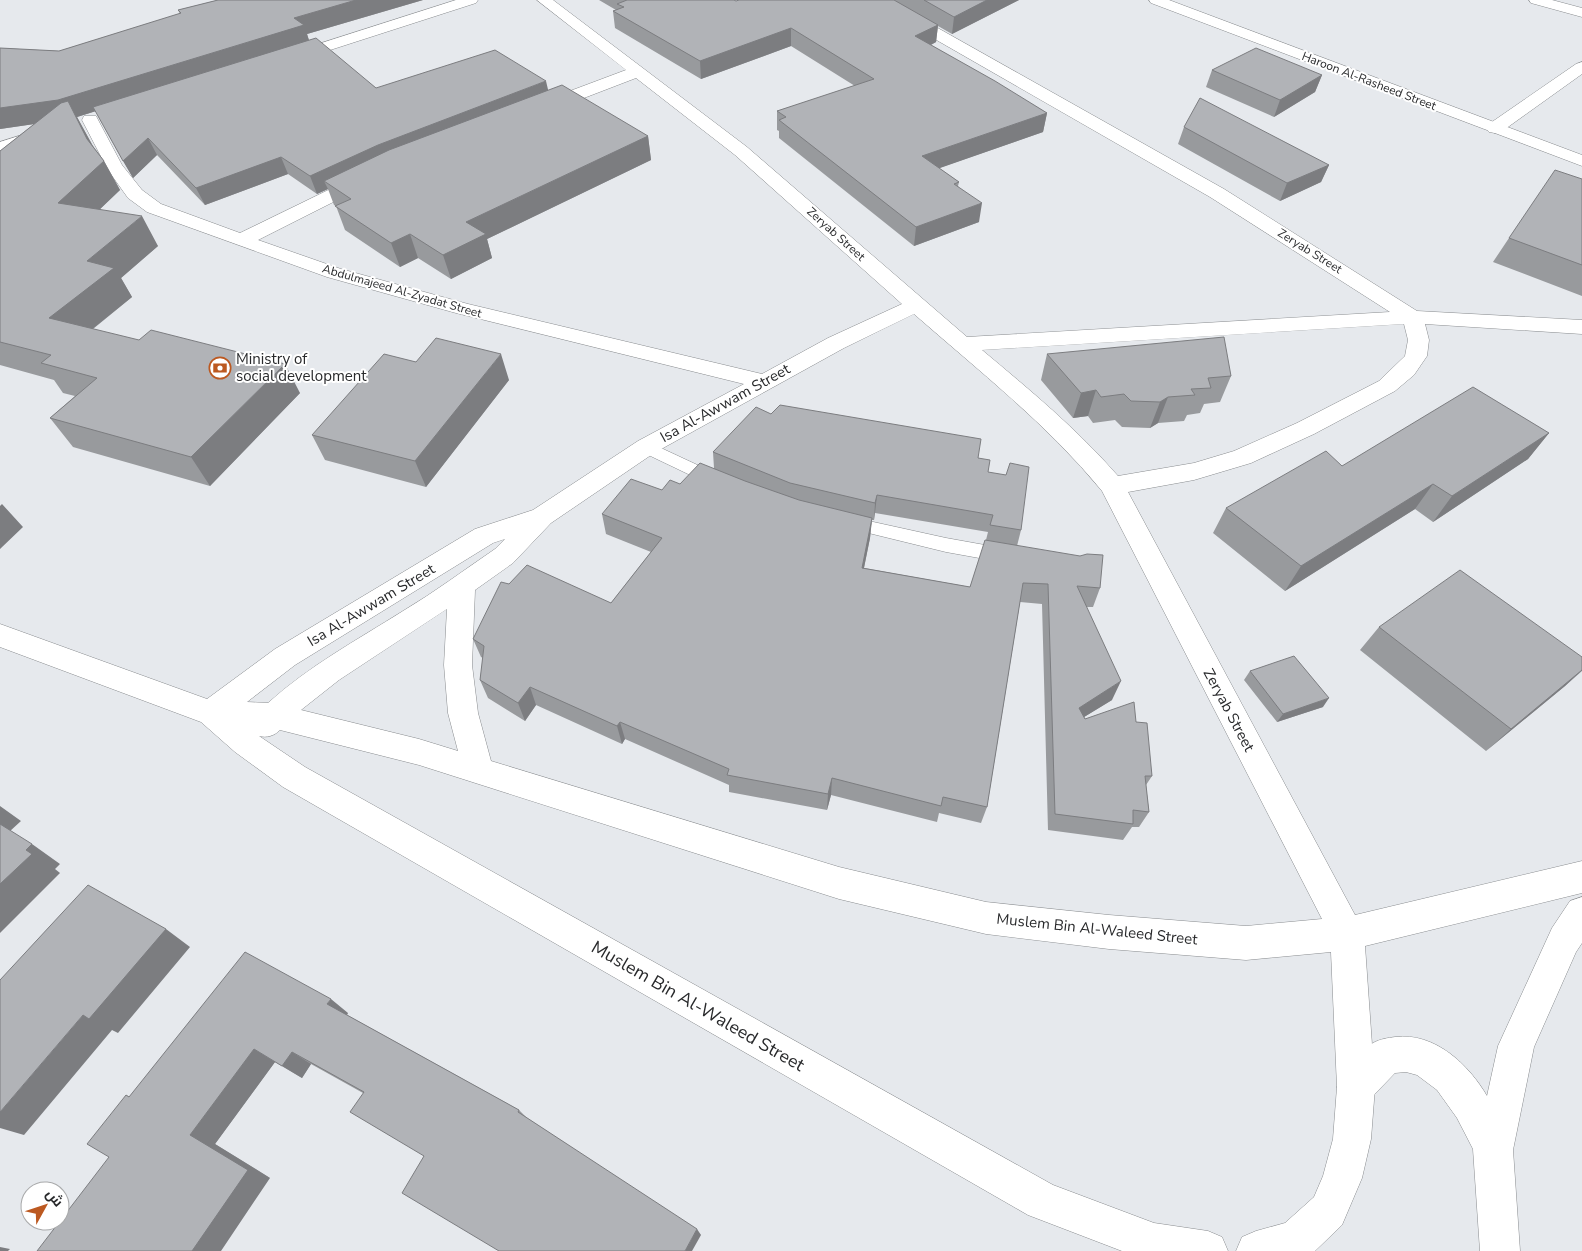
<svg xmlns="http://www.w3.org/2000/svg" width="1582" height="1251" font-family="'Nunito Sans',Cairo,sans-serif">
	<rect width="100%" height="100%" fill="#e6e9ed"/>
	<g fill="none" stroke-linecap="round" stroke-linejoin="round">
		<!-- lane casing -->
		<g stroke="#898c8f" stroke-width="1">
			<path id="lane" d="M646,441L721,476L723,480L721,484L715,486L709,484L640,451L638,447L640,443Z
				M846,516L946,538L1007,549L1013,551L1016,556L1013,561L1007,563L946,552L840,526L837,522L840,518Z"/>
		</g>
		<!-- street casing -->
		<g stroke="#898c8f" stroke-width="1">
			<path id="street" d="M456,0H478L476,3L296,61H284L282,58L284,55Z
				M537,0H553L747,147L967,337L1390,312L1210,197L872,3L870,0H888L1224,189L1417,311L1582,320V334L1425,324L1429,340L1427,356L1414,375L1395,391L1314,434L1251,463L1194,480L1128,492L1355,915L1582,861V893L1365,946L1375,1087L1371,1139L1362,1178L1342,1225L1315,1251H1236L1242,1237L1256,1231L1285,1223L1314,1197L1323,1176L1333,1139L1337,1087L1331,952L1246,960L1109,949L986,934L839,899L419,765L280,730C274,736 267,738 259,736L305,767L1053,1185L1154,1223L1208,1231L1222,1237L1228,1251H1122L1028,1215L283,787L235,752L201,722L0,647V624L207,699L275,649L475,529L533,510L638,441L744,384L456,313L327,277L147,212L128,198L108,170L82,120L84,116H96L122,165L142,190L161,204L240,233L357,176L363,175L369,176L372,180L369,184L258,240L341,269L468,304L762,374L828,338L902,304L735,155L636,78L550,111H538L536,107L538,103L626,70ZM914,314C979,371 1047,424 1102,491L1322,919L1246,926L1109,915L986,902L839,867L491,761L478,713L472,665L475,590L513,563L551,523L654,453L844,348ZM1404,324L1408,340L1405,356L1379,381L1297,423L1234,451L1194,463L1118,476C1077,429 1030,390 982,350ZM505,539L495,549C464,570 435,592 403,611C357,640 309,666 268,703L247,702L295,665L493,543ZM447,609L444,665L448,713L458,751L419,739L301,710L339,680Z
				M1529,0H1552L1582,8V17L1531,3Z
				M1582,62V74L1501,132L1495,133L1489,132L1486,128L1489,124L1576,64Z
				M41,129L47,130L50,134L47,138L0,153V142Z"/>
		</g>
		<!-- secondary casing -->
		<g stroke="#898c8f" stroke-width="1">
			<path id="secondary" d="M1149,0H1169L1582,155V166L1151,3Z
				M1582,897V943L1576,952L1534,1047L1513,1150L1520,1251H1480L1473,1149L1457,1118L1437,1090L1417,1075L1406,1072L1395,1073L1369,1100L1356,1106L1343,1100L1337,1087C1343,1074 1350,1067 1360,1057C1364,1052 1368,1046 1373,1043C1380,1039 1388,1038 1395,1037C1435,1032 1469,1065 1487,1096L1498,1046L1552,928L1570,901Z"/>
		</g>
		<!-- lane -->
		<use href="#lane" fill="#fff" fill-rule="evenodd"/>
		<!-- street -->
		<use href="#street" fill="#fff" fill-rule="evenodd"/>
		<!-- secondary -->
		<use href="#secondary" fill="#fff" fill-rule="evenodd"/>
	</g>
	<!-- wall -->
	<path fill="#989a9d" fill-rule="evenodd" d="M218,0H423L307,34L309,40L376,88L548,90L648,136L651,160L487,239L492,258L451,279L418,258L400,267L345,230L336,206L334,205L328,189L317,194L288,174L205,205L157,155L133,178L96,111L77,117L93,146L104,161L120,190L100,209L158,246L121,278L132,297L93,329L300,393L210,486L73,447L50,418L75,396L63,393L54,380L0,365V151L34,124L0,129V48L59,51L180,14L178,10Z
		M599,0H734L736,1L739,0H1019L952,34L938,26L936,42L931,45L1047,113L1043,132L939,168L959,182L958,186L979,222L914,246L779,138V131L777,130V111L855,86L791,46L701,79L615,28L613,11L616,10Z
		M1212,70L1322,75L1315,92L1274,117L1206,87Z
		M1184,127L1329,165L1321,182L1280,201L1178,144Z
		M1582,179V296L1493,262L1509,238Z
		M1047,354L1231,376L1220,402L1204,404L1200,413L1187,415L1184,421L1158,423L1150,428L1122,427L1115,420L1093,423L1088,416L1073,418L1041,380Z
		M416,362L509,380L426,487L325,460L312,435Z
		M771,414L978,458L988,472L1021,530L1017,546L1100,588L1093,607H1086L1112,700L1084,717L1085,719L1136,722L1152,776L1146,785L1149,812L1139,827H1132L1123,840L1048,830L1042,604L1020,602L987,807L981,823L939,813L937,822L831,795L827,810L729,792V785L625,739L622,744L536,705L525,721L488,698L480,680L483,658L481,657L473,639L509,584L611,603L651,552L606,534L602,514L680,484L714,468L713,452ZM875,513L988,532L986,540L970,587L864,568L870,538L872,520H874Z
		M1549,433L1528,459L1433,522L1415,509L1285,591L1213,533L1226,508L1342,466Z
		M1379,627L1582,657V671L1565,686L1486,751L1360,650Z
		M1250,671L1323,707L1277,722L1244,680Z
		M348,1013L347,1015L519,1110L527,1118L701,1235L424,1156L363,1093L311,1064L302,1078L275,1062L215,1144L270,1178L109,1157L126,1095L130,1097Z"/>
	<!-- shaded-wall -->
	<path fill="#7c7d80" d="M356,0H423L307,34L310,44L77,117L102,163L104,161L120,190L76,232L58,203L69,119L0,129V108L294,18Z
		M987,0H1019L952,34L954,17Z
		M938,25L936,42L913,54L915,36Z
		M791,28V46L701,79L700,61Z
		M1322,75L1315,92L1274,117L1280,100Z
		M546,81L550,98L324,181L328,189L317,194L310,176L378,145Z
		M1047,113L1043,132L920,175L922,156Z
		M648,136L651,160L487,239L492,258L451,279L443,255L466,222Z
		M148,138L157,155L133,178L123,161Z
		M281,157L288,174L205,205L196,188Z
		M1329,165L1321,182L1280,201L1287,183Z
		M982,203L979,222L914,246L916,227Z
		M142,216L158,246L121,278L132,297L70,347L49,318L87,261Z
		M410,234L418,258L400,267L391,243Z
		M501,354L509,380L426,487L415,461Z
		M285,364L300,393L210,486L191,457Z
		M1096,390L1088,416L1073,418L1081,393Z
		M1168,397L1158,423L1150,428L1160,402Z
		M1549,433L1528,459L1433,522L1452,496Z
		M1433,484L1415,509L1285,591L1301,566Z
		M877,495L875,513L874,520L875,503Z
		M2,504L23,527L0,549V506Z
		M872,518L870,538L860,587L862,568Z
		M1582,670L1565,686L1486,751L1511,729Z
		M1121,681L1112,700L1071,725L1079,708Z
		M530,687L536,705L525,721L518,703Z
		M1329,698L1323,707L1277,722L1283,714Z
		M620,722L625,739L622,744L617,726Z
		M832,778L831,795L827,810L828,794Z
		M0,806L21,821L9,832L0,826Z
		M32,844L60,864L55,869L60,873L0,933V884L26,850Z
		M166,929L190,947L118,1033L112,1030L24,1135L0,1128V1112L83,1015Z
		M331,999L348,1013L345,1018L327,1004Z
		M254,1049L275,1062L215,1144L270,1178L221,1251H192L190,1135Z
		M292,1052L311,1064L302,1078L282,1066Z
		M697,1229L701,1235L692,1251H685Z
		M0,1247L10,1249L8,1251H0Z"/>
	<!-- building -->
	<path fill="#b1b3b7" stroke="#7c7d80" d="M218,0H356L294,18L304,25L58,100L0,108V48L59,51L181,13L178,10Z
		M627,0H734L736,1L739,0H894L938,25L915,36L995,81L1047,113L922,156L959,182L954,184L982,203L916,227L779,120L786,117L777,111L874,79L791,28L700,61L613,11L624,7L617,4Z
		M924,0H987L954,17Z
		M316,38L376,88L495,50L546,81L378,145L310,176L281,157L196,188L148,138L123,161L93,107Z
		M1256,48L1322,75L1280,100L1212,70Z
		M562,85L648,136L466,222L486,234L443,255L410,234L391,243L335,206L351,199L324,181L389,150Z
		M1200,98L1329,165L1287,183L1184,127Z
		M68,101L87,139L104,161L58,203L142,216L87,261L114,268L49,318L139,340L151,330L285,364L191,457L50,418L97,378L41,363L51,355L0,342V151L61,103Z
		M1555,170L1582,179V265L1509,238Z
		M1224,337L1231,376L1208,378L1211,388L1191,389L1195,395L1168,397L1160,402L1131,401L1124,394L1101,397L1096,390L1081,393L1047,354Z
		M436,338L501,354L415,461L312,435L384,354L416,362Z
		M1473,387L1549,433L1452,496L1433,484L1301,566L1226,508L1326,451L1342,466Z
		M780,405L981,439L978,458L990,460L988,472L1006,475L1010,463L1029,467L1021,530L990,525L993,515L877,495L875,503L790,483L713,452L756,407L771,414Z
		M700,463L745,481L799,500L872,518L862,568L970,587L985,540L1080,556L1087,554L1103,555L1100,588L1077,586L1121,681L1079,708L1085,719L1134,702L1136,722L1147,723L1152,776H1145L1149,812L1133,810V824L1055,814L1048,584L1023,583L987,807L943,797L941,806L832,778L828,794L727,775L729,769L620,722L617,726L530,687L518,703L480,680L484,646L473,639L501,582L509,584L527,565L611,603L662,538L602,514L631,479L662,490L670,480L680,484Z
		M1460,570L1582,657V670L1511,729L1379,627Z
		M1294,656L1329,698L1283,714L1250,671Z
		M0,824L32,844L26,850L32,854L0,884Z
		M88,885L166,929L89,1019L83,1015L0,1112V980Z
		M245,952L331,999L327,1004L519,1110L518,1112L697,1229L685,1251H499L402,1193L424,1156L350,1112L364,1092L292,1052L282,1066L254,1049L190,1135L248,1170L192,1251H37L109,1157L87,1144L126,1095L129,1097Z"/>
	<!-- icons -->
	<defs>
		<g id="bank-ring" transform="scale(1.125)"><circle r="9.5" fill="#fff" stroke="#bc5921" stroke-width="1.5"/><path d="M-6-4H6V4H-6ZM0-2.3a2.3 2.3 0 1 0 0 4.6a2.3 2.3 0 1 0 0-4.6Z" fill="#bc5921"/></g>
	</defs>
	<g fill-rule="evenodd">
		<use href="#bank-ring" x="220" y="368"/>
	</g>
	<g text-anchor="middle" stroke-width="4" stroke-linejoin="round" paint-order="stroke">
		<!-- far-street labels -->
		<g font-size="12" fill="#292a2c" stroke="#fff">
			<text transform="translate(1369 81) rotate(21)" y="4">Haroon Al-Rasheed Street</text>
			<text transform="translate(836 234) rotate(42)" y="4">Zeryab Street</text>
			<text transform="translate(1310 251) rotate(32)" y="4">Zeryab Street</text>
			<text transform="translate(402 291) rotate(16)" y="4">Abdulmajeed Al-Zyadat Street</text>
		</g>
		<!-- poi labels -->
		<g font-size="15" fill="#292a2c" stroke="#fff" text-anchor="start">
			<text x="236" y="364">Ministry of<tspan x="236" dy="17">social development</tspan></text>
		</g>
		<!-- street labels -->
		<g font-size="15" fill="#292a2c" stroke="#fff">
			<text transform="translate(725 403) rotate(-29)" y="5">Isa Al-Awwam Street</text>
			<text transform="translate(371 605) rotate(-31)" y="5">Isa Al-Awwam Street</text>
			<text transform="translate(1229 710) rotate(62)" y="5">Zeryab Street</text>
			<text transform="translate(1097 929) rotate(6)" y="5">Muslem Bin Al-Waleed Street</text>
		</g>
		<!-- near-street labels -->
		<g font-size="18" fill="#292a2c" stroke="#fff">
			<text transform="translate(698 1006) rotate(30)" y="6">Muslem Bin Al-Waleed Street</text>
		</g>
	</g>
	<!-- north arrow -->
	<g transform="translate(45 1206) rotate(50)"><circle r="24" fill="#ffffff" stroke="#a9aaab"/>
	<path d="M0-4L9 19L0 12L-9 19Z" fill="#bc5921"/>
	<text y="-8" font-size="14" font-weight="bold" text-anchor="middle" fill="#292a2c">ش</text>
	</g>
</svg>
